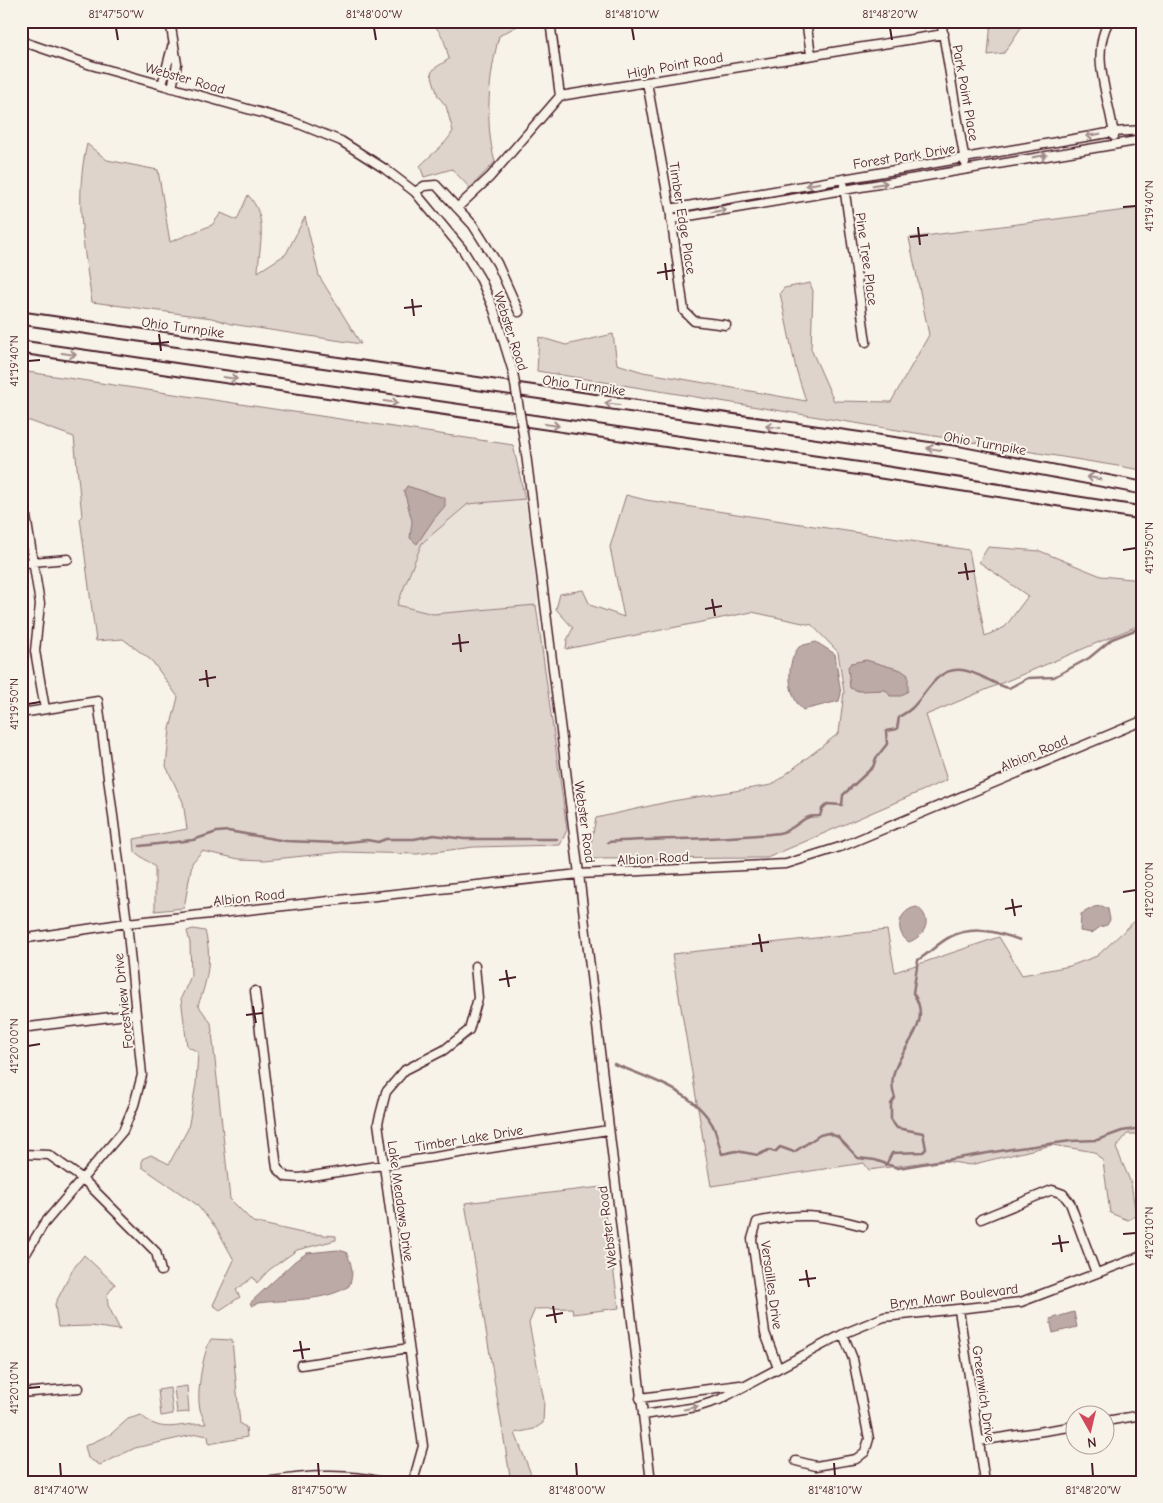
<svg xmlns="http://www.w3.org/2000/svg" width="1163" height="1503" font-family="'Comic Neue',sans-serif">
	<rect width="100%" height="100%" fill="#f7f3e8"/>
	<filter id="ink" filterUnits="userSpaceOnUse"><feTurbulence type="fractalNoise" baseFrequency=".02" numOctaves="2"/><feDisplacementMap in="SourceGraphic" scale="10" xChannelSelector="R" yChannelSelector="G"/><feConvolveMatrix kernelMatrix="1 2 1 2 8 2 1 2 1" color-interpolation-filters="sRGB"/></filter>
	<g filter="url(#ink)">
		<!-- built -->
		<path fill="#eae3da" d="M525,499L538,597L536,605L433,614L397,606L422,543L468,504Z"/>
		<!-- green -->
		<path fill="#ded4cc" stroke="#947a7c" d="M427,21H526L499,36C489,75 484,122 495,162L470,188L452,169L424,177L420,166C431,154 446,145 453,131L446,106L438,96L431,73L435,68L449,59C445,43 443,30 427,21Z
			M991,21H1022V26L1004,53L988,55Z
			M87,144L107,160L158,170L170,242L212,225L221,213L237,220L248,195C269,218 259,244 258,272L286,254L305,217L319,276L361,344L231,324L212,318L92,302C84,249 74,197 87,144Z
			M1142,208V470L537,371L539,337L566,345L613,334L617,364L643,372L806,401L796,369L780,293L784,288L810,283L813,291L811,349L834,401L891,402L929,335L909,238Z
			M21,371L513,445L525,499L468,504L422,543L397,605L433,614L536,605L567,830L560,845L474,847L417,854L342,852L265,860L239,859L202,851L192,863L184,908L155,911V867L135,852L134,839L187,829L183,802L166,766L170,729L178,697L152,661L123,639L96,641L80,518L82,516L74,437L30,421H21Z
			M626,495L646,500L969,550L985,636L1005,627L1028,596L979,562L988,547L1040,551L1101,576L1142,580V624L926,715L947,780L767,858L588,859L596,818L672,801L772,785L839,733L844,692L838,652L812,625L752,612L566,649L567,640L573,628L556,609L560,594L583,590L590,605L624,617L610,547Z
			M1136,920L1142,969V1134H1127L1116,1148L1131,1183L1136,1216L1128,1220L1110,1213L1103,1161L1094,1152L1077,1149L1052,1145L970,1165L940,1160L869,1170L864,1163L711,1186L672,954L887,930L895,972L999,937L1022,975L1070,966L1097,956Z
			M193,929L205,931C212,957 208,980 198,1005L211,1023L230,1199L253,1222L302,1233L336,1236V1240L297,1250L269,1270L257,1283L253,1277L236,1290L240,1297L220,1310L213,1305L234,1260L217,1229L196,1204L142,1167V1159L151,1155L169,1164L188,1129L196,1084L198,1052L187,1046L181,998L191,976L190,943L187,931Z
			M601,1187L619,1308L573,1314L572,1308L535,1309L529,1323L544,1401L543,1423L534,1429L515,1433L534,1482H511L465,1203Z
			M84,1255L115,1284L107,1295L108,1305L120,1330L90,1326L58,1327L55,1304L73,1269Z
			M211,1339L232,1340L240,1424L246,1427L247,1437L209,1444L208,1436L197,1434L135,1448L100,1465L88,1458L85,1446L111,1434L128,1419L141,1415C163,1436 180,1422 206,1424C204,1419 201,1414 200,1409C196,1394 203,1352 211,1339Z
			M187,1386L189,1412L177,1413L174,1388Z
			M170,1388L173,1414L161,1416L158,1390Z"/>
		<!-- water -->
		<path fill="#bcaaa7" stroke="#8e7275" d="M407,486L445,498V506L434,519L417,544L410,538L412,521L404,491Z
			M816,642L835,654L841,694L839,701L803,710C787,696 785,662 800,646Z
			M866,660L901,670L908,675V691L901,696H890L886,690L859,691L850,688L848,667L851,663Z
			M1102,906L1108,909L1110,920L1107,925L1100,927L1092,933L1080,931L1081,914L1094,907Z
			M917,907C934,919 925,936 909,942C893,932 899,909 917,907Z
			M338,1250L346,1252C352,1263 354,1275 349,1286C324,1302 288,1299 258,1303L252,1306L250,1303L295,1261L307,1253Z
			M1074,1312L1077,1327L1053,1333L1050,1319Z"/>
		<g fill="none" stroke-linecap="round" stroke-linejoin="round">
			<!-- stream -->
			<path stroke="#8e7275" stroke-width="2.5" d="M608,842C665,838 723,840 779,833C793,831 801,819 809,817C812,816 817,816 820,816L822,809L827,804L842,805L843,795L873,767L876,758L887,744L886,731L897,729L899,717C903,714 908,712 912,708C927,694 936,667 962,670C979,672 993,685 1009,688L1028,678L1054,677L1089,658L1112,639L1140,628L1142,625
				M140,846L193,840L217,832L228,831L286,841L337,843L367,840L378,842L386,839H414L434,835L464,839H557
				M614,1064C648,1078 693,1091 712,1124C717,1132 718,1144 722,1154L736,1151L758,1155L769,1150L775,1152L780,1147L794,1152L820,1135L828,1133L838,1137L858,1158L875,1160L898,1168L1012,1149L1071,1141L1097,1140L1122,1131L1142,1128
				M886,1165L892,1153L923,1152L926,1149L923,1133L897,1128L891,1120V1104L895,1098C879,1057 940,1032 913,993L918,960C930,953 939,942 950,937C973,925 998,932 1020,940"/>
			<!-- minor casing -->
			<g stroke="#4a1f2b" stroke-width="11">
				<path id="minor" d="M170,21L177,64L172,88
					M550,21L560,96
					M806,21L811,54
					M941,21L965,162
					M1109,21C1089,55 1110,100 1114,136
					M21,41L91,65L294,122L341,141L385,169L415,192L463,250L481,280L494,310L513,372
					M647,82L670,209L684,311L694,321L726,325
					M162,85L172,47
					M844,186L866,342
					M415,192L424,186L436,185L473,225L497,263L519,312
					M457,208L490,177L560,96L944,34
					M670,209L1114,132L1142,130
					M671,219L1142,140
					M525,446L579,874L651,1482
					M21,485L40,604L35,651L45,709
					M21,563L68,559
					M21,713L98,701L127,923L142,1075L134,1105L123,1131L43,1225L21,1262
					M21,939L127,923L579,874L786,864L843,846L1142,721
					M255,991L277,1168L286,1177L299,1178L608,1130
					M21,1028L135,1014
					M21,1154L49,1155L83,1179L156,1252L161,1271
					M981,1219L1052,1190L1063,1194L1070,1203L1096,1273
					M959,1310L985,1482
					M301,1365L409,1348
					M778,1368L765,1333L752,1239L757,1222C798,1212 823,1215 863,1226
					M21,1393L79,1388
					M640,1398L740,1385
					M643,1415L697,1407L719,1400L843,1334L884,1317L1021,1302L1142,1256
					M1106,1421L1142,1415
					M979,1441L1076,1426
					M796,1461L816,1466L856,1459L865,1452L869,1439L853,1359L843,1334
					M265,1482C305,1476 344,1472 383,1482
					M413,1482L423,1446L378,1123L386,1092L405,1070L444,1050L469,1030L478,998L475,966"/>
			</g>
			<!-- highway casing -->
			<g stroke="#4a1f2b" stroke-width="15">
				<path id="highway" d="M21,318L960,453L1142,488
					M21,347L862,469L1142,513"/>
			</g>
			<!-- minor -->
			<use href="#minor" stroke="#f7f3e8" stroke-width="8"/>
			<!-- highway -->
			<use href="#highway" stroke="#f7f3e8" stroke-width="11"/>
			<!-- minor-bridge casing -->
			<g stroke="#4a1f2b" stroke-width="11" stroke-linecap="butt">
				<path id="minor-bridge" d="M513,372L525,446"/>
			</g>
			<!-- minor-bridge -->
			<use href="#minor-bridge" stroke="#f7f3e8" stroke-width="8"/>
		</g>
		<!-- one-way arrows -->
		<defs><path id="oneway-shaft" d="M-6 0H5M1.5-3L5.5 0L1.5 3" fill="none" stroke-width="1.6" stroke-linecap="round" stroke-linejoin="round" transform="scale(1.25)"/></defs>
		<g stroke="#a0898a">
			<use href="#oneway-shaft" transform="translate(1093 135) rotate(170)"/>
			<use href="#oneway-shaft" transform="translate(1040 156) rotate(-10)"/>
			<use href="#oneway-shaft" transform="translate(813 184) rotate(170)"/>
			<use href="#oneway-shaft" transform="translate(880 184) rotate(-10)"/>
			<use href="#oneway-shaft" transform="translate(719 211) rotate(-10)"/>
			<use href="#oneway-shaft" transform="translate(69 354) rotate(8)"/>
			<use href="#oneway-shaft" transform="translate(230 378) rotate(8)"/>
			<use href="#oneway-shaft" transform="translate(391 402) rotate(8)"/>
			<use href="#oneway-shaft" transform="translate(612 404) rotate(-172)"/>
			<use href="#oneway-shaft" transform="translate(552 425) rotate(8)"/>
			<use href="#oneway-shaft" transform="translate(773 427) rotate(-172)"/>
			<use href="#oneway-shaft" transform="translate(934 449) rotate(-172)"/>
			<use href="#oneway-shaft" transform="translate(1094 478) rotate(-169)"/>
			<use href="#oneway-shaft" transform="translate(691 1408) rotate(-11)"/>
		</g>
	</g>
	<!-- ticks -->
	<path fill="none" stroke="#4a1f2b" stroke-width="2" d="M116,28L118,40M374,28L376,40M632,28L634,40M890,28L892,40M1123,207L1136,206M918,227L920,245M910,237L928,235M665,263L667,280M657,273L675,270M412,299L414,316M404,308L422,306M159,334L161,351M151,344L169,342M28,361L40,360M1123,550L1136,548M965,563L968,580M958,573L975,571M712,599L715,616M705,609L722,606M459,634L461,652M452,644L469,642M206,670L208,687M199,680L216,677M28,704L40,702M1123,892L1136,890M1012,899L1015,916M1005,909L1022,906M759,934L762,952M752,944L769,942M506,970L509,987M499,980L516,977M253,1006L256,1023M246,1015L263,1013M28,1046L40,1044M1123,1234L1136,1233M1059,1235L1062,1252M1052,1244L1069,1242M806,1270L809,1287M799,1280L816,1278M553,1306L556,1323M546,1316L563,1313M300,1341L303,1359M293,1351L310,1349M28,1388L40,1387M60,1463L61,1476M318,1463L319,1476M576,1463L577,1476M834,1463L835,1476M1092,1463L1093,1476"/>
	<g text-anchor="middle" stroke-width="4" stroke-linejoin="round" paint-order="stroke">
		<!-- street labels -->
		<g font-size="14" fill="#4a1f2b" stroke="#f7f3e8">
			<text transform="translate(675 65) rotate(-10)" y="5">High Point Road</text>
			<text transform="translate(185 78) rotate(16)" y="5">Webster Road</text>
			<text transform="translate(966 93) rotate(80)" y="5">Park Point Place</text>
			<text transform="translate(904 156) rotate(-9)" y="5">Forest Park Drive</text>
			<text transform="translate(683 218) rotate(81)" y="5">Timber Edge Place</text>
			<text transform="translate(867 259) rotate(82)" y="5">Pine Tree Place</text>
			<text transform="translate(183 327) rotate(8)" y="5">Ohio Turnpike</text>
			<text transform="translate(511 331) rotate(72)" y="5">Webster Road</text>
			<text transform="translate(584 385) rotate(8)" y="5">Ohio Turnpike</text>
			<text transform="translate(985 443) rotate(10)" y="5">Ohio Turnpike</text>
			<text transform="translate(1034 753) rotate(-23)" y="5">Albion Road</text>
			<text transform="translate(585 822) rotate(82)" y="5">Webster Road</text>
			<text transform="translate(653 858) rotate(-3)" y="5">Albion Road</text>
			<text transform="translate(249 897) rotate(-6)" y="5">Albion Road</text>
			<text transform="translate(123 1001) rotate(-96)" y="5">Forestview Drive</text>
			<text transform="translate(469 1138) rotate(-9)" y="5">Timber Lake Drive</text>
			<text transform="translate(401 1201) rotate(82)" y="5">Lake Meadows Drive</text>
			<text transform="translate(607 1227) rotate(-97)" y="5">Webster Road</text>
			<text transform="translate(772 1285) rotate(82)" y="5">Versailles Drive</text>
			<text transform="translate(954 1296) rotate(-7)" y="5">Bryn Mawr Boulevard</text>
			<text transform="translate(984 1394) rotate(82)" y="5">Greenwich Drive</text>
		</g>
	</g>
	<!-- margin -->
	<rect width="1163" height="1503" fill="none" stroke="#f7f3e8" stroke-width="55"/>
	<!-- north arrow -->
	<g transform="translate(1090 1430) rotate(172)"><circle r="24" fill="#f7f3e8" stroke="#b29e9c"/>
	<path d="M0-4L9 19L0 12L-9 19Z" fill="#d1495b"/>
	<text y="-8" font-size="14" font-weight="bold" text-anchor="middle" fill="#4a1f2b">N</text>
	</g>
	<rect x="28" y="28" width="1108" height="1448" fill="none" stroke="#4a1f2b" stroke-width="2"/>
	<g font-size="12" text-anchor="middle" fill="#4a1f2b">
		<text x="116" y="18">81°47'50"W</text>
		<text x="374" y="18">81°48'00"W</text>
		<text x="632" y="18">81°48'10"W</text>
		<text x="890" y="18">81°48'20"W</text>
		<text transform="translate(1149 206) rotate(-90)" y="4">41°19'40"N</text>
		<text transform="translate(14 361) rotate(-90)" y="4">41°19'40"N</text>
		<text transform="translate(1149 548) rotate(-90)" y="4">41°19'50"N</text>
		<text transform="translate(14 704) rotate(-90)" y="4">41°19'50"N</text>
		<text transform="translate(1149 890) rotate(-90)" y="4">41°20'00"N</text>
		<text transform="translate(14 1046) rotate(-90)" y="4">41°20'00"N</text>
		<text transform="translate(1149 1233) rotate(-90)" y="4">41°20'10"N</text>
		<text transform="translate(14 1388) rotate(-90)" y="4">41°20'10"N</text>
		<text x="61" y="1494">81°47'40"W</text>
		<text x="319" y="1494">81°47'50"W</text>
		<text x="577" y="1494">81°48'00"W</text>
		<text x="835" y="1494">81°48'10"W</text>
		<text x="1093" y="1494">81°48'20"W</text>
	</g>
</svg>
